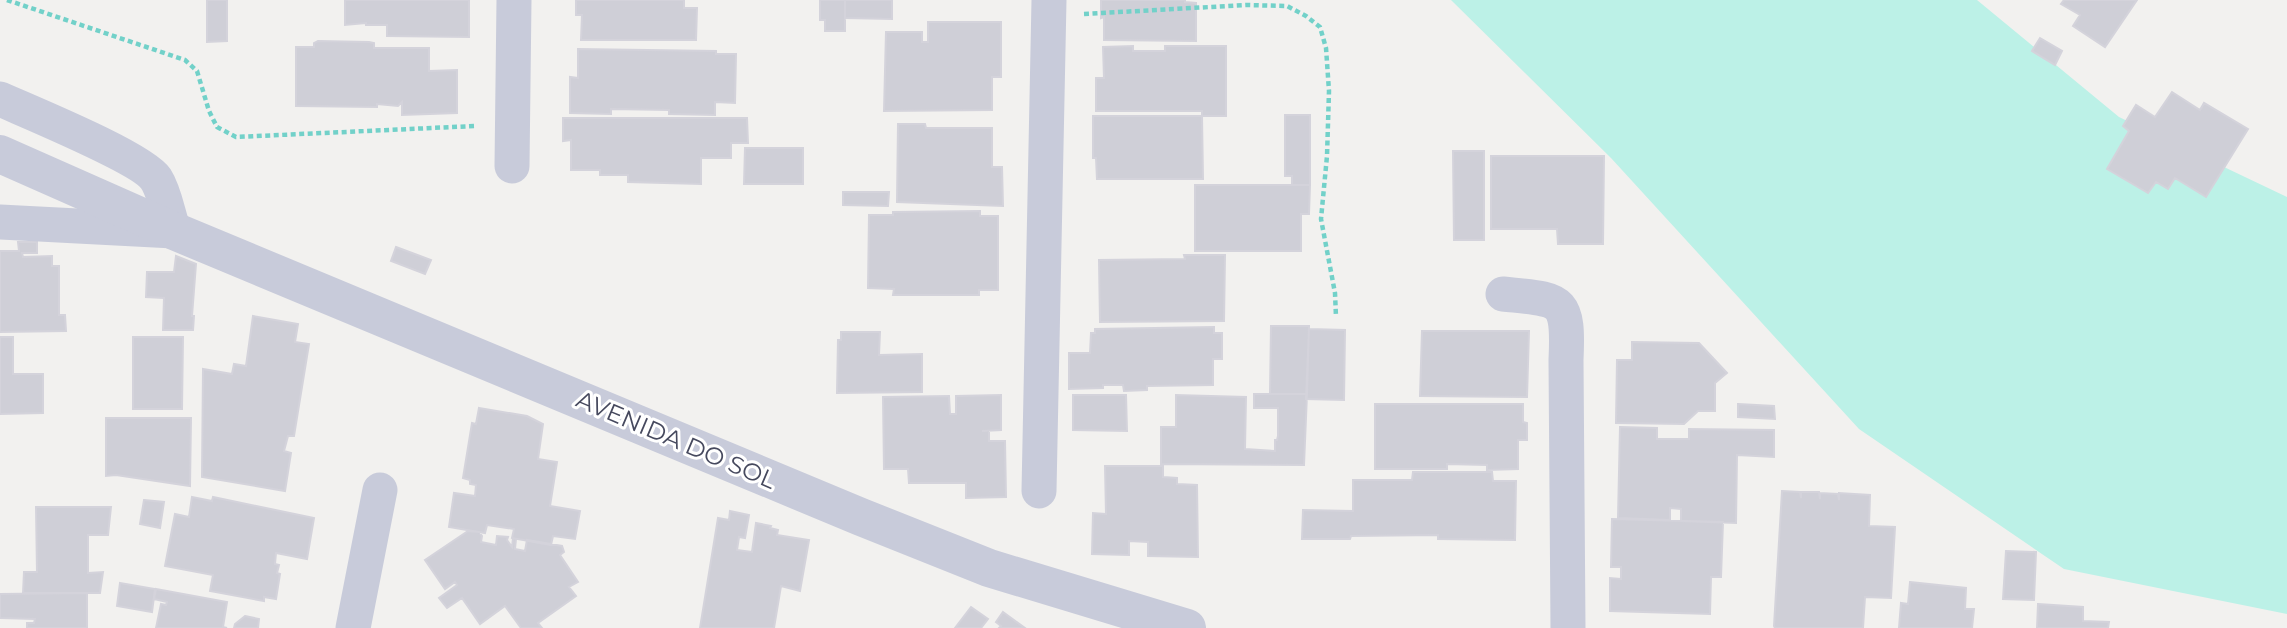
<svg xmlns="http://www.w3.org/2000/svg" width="2287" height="628" font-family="Montserrat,sans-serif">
	<rect width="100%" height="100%" fill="#f2f1ef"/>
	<!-- green -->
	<path fill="#bcf1e7" d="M1451,0H1977L2119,117L2287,197V614L2064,569L1859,429L1611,158Z"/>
	<!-- building -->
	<path fill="#cfcfd7" stroke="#d4d3db" stroke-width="2" d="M207,0H227V41L207,42Z
		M345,0H469V37L387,36V25H366V23L345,25Z
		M576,0H684V8H697L696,40H581L582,15H576Z
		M820,0H845V31H825V20H820Z
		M845,0H892V19L845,18Z
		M1101,0H1185V2L1196,3V41L1104,40V17L1101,18Z
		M2064,0H2137L2105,47L2073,26L2080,15L2061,4Z
		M928,22H1001V77H992V110L884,111L886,32H922V42H928Z
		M2040,38L2062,51L2055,65L2032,51Z
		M318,41L369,42L374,43V48H429V71L457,70V113L402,115V102L398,106L377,104V107L296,106V47H314V43Z
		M1133,46V51H1165V46H1226V116H1202V111H1096V78H1104L1103,47Z
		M578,49L716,51V54H736L735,103L715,102V115L669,114V110L611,109V114L570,113V77L578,78Z
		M2172,92L2200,110L2204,103L2248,129L2206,197L2175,178L2168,189L2156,182L2148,193L2107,169L2129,131L2123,126L2136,105L2155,117Z
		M1285,115H1310V185H1292V176H1285Z
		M1093,116H1202L1203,179H1097L1096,158H1093Z
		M563,118H747L748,143H731V158H701V184L628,182V175H600V170H571V140L563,141Z
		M898,124H925L926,128H992V167H1002L1003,206L897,202Z
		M745,148H803V184H744Z
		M1453,151H1484V240H1454Z
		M1491,156H1604L1603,244H1558L1557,229H1491Z
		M1195,185H1310L1309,214H1301V251H1195Z
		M843,192H889L888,206L843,205Z
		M980,211V216H998V290H979V295H893L894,289L868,288L869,215H893V212Z
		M18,242H37V253H22L23,257L52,256V266H59V315H65L66,331L0,332V251H19Z
		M396,247L431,260L425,274L391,261Z
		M1184,255H1225L1224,321L1100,322L1099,260L1185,259Z
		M176,256L196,264L192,316H194L193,330H163L164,298L146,297L147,272H174Z
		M253,316L298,324L295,342L309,344L294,436H288L284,451L291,453L285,491L202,477L203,369L232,374L234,364L246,366Z
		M1271,326H1309L1307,394H1270Z
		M1214,327V333H1222V359H1213V385L1147,386V390L1124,391L1123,385H1103V388L1069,389V353H1090L1091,333H1095V329Z
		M1309,329L1345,330L1344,400L1306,399Z
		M1422,331H1529L1527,397L1420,396Z
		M841,332H880L879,355L922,354V392L837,393L838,340H841Z
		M0,337H13V374H43V413L0,414Z
		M133,337H183L182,409H133Z
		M1632,342L1699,343L1727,373L1715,383V411H1698L1684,424L1616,423L1617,360H1632Z
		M1254,394H1307L1304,465L1161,464V427H1176V395L1246,397L1245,449L1275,451V440H1277L1278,436V408H1254Z
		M1001,395V430L982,431H989V441H1005L1006,497L966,498V483H909L908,469H884L883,397L949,396L950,414H956V396Z
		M1073,395H1126L1127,431L1073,430Z
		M1375,404H1523V422L1527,423V440H1518V469L1487,470V465L1447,464V469H1375Z
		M1738,404L1774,406L1775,419L1738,417Z
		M479,408L527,416L543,424L538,459L557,462L550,506L580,511L575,539L553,536L551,545L512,538L514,529L487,525L485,533L449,527L454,493L475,496L476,485L470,484V480L463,478L472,423L476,424Z
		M106,418H191L190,486L116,475L106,476Z
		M1620,427L1657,428V439H1689V429L1774,430V457L1737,455L1736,523L1681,521V509L1670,508V520L1618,518Z
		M1105,466H1163V477L1177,478V484L1197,485L1198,557L1148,556V542L1129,541V555L1092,554L1093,513L1106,514Z
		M1413,472H1492L1493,481H1516L1515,540L1438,539V535L1351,536L1350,539H1302L1303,510L1353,511V480H1412Z
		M1782,491L1800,492L1801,498V492H1819L1820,499V493L1838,494L1839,500V493L1870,495L1869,526L1895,527L1891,598L1865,597L1863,628H1775L1774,626Z
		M192,497L212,501L213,497L314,518L307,559L276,553L275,564L279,565L277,573L280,574L276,599L264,597V601L210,591L213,575L165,566L175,514L189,517Z
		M144,500L164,502L160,528L140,524Z
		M36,507H111L108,535H88V573L103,572L100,593H23L24,572H37Z
		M730,511L749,515L745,538L739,537L737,550L752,552L756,523L771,526L770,528L778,530L777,535L809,540L800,591L781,586L774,628H700L718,518L729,520Z
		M1612,519L1723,522L1721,577H1711L1710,614L1610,611V578L1621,579V567H1611Z
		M468,531L479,532L482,536L481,542L496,545L497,536L508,537L507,540L512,547L513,538L516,539L515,549L525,551L527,540L562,546L564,552L560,555L578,582L569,587L576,596L538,623L542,628H521L505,606L480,624L462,598L447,608L439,598L457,585L455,582L445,589L425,560Z
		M2006,551L2036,552L2034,600L2003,599Z
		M1910,582L1966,588L1965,609H1974L1972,628H1899L1901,603L1908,604Z
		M120,583L155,589L152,612L117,606Z
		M156,589L227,602L223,627L227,628H156L161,604L166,605L167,602L154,599Z
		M87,593V628H27V623H34L35,619L0,618V594Z
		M2038,604L2083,607V621L2109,622L2108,628H2037Z
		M971,607L988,619L981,628H955Z
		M1003,612L1025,628H999L1001,626L996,622Z
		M245,616L259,619L258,628H234L235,624Z"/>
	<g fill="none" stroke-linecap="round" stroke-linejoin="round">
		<!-- path -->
		<path stroke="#72d1c9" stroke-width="4.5" stroke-dasharray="5 3.5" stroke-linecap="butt" d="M7,0L185,60L197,71L209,111L217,127L236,137L475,126
			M1084,14L1246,5L1287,6L1306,16L1320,27L1326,48L1329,91L1327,156L1321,219L1335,293L1336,317"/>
		<!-- minor -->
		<path stroke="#c8cbda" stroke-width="35" d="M0,99C29,112 142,158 156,179C165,193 168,215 174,231L0,222
			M512,166L514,0
			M1503,294C1561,300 1569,296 1566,360L1568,628
			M1039,491L1049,0
			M353,628L380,490"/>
		<!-- tertiary -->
		<path stroke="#c8cbda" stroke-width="38" d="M0,154L174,231L861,517L989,568L1187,628"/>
	</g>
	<g text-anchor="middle" stroke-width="6" stroke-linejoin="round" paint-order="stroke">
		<!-- street labels -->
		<g font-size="24" fill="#46495e" stroke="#fff">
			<text transform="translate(676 440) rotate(23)" y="8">AVENIDA DO SOL</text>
		</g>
	</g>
</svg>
